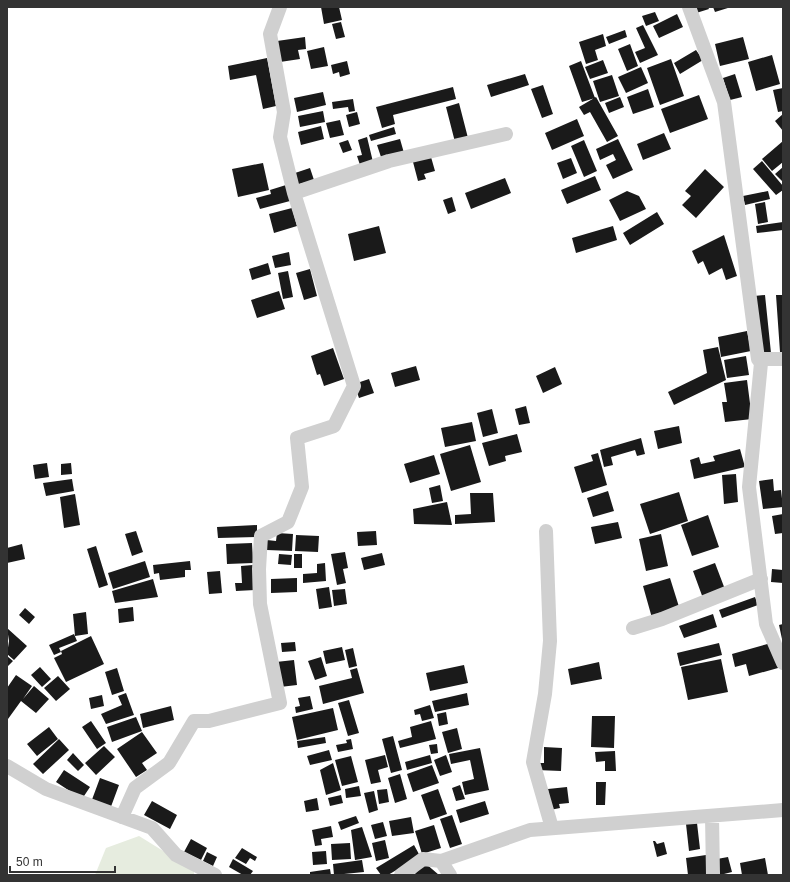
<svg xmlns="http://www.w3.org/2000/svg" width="790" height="882" font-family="Arial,sans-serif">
	<rect width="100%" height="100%" fill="#fff"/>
	<!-- green -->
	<path fill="#e6ecdf" d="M139,836L194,870V875H95L106,848Z"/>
	<!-- building -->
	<path fill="#1a1a1a" d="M321,7H339L342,20L324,24Z
		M691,7H708L709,9L693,14Z
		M713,7H731L715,12Z
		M655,12L659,21L646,26L642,16Z
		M677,14L683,27L659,38L653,26Z
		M341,22L345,37L336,39L332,24Z
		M643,25L658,55L640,63L635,52L645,48L636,28Z
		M625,30L627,37L609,44L606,37Z
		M603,34L606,46L595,50L598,60L586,64L579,42Z
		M305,37L306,49L298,50L300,59L280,62L277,41Z
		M743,37L749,59L720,66L715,44Z
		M630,44L638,66L627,71L618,49Z
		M324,47L328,66L311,69L307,51Z
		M696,50L703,60L680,74L674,63Z
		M772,55L780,84L756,91L748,62Z
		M267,58L276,106L263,109L256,75L230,80L228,66Z
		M671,59L684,96L660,105L647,68Z
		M603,60L608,73L590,79L585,67Z
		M347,61L350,74L340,77L339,72L333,74L331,65Z
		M581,61L595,98L582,102L569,66Z
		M641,67L648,83L626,93L618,77Z
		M525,74L529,85L491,97L487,85Z
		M735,74L742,97L730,100L723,78Z
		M612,75L619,96L600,102L593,81Z
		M543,85L553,114L542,118L531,89Z
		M453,87L456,99L393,115L395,124L382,128L376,107Z
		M783,88V111L778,112L773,90Z
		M648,89L654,107L633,114L627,97Z
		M323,92L326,105L297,112L294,98Z
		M699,95L708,119L670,133L661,109Z
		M596,97L618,136L607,142L590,112L584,115L579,107Z
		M620,97L624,107L609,113L605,103Z
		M353,99L355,111L349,112L348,107L333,109L332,102Z
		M459,103L468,138L455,142L446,107Z
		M323,111L325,122L300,127L298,116Z
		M357,112L360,124L349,127L346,115Z
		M783,114V131L775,121Z
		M577,119L584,136L552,150L545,133Z
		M340,120L344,135L330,138L326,123Z
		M321,126L324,139L301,145L298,132Z
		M394,127L396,134L371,141L369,135Z
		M664,133L671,149L643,160L637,144Z
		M367,137L373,162L360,165L357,156L362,155L358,140Z
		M400,139L404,153L382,160L377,145Z
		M618,139L633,170L613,179L606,165L616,160L613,154L600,160L596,149Z
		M348,140L352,150L343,153L339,143Z
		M584,140L597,171L584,177L571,146Z
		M783,141V162L772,171L762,159Z
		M431,157L435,171L424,174L426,179L418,181L413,162Z
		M571,158L577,173L563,179L557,163Z
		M762,161L783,186V190L776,195L753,169Z
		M263,163L269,190L238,197L232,169Z
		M783,167V182L775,174Z
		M310,168L314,180L296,185L292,174Z
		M705,169L724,187L696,218L682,205L691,196L685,191Z
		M595,176L601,190L567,204L561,190Z
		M505,178L511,193L471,209L465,193Z
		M286,185L290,201L260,209L256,198L271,194L270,190Z
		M627,191L639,196L646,209L620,221L609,200Z
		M768,191L770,199L745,205L743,196Z
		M452,197L456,211L448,214L443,200Z
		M765,202L768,222L758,224L755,204Z
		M292,208L297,226L274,233L269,214Z
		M657,212L664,224L630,245L623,233Z
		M783,222V230L757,233L756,226Z
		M379,226L386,253L354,261L348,234Z
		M613,226L617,240L576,253L572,238Z
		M724,235L737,276L726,280L722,268L709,275L703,261L698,264L692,251Z
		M289,252L291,265L275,268L272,256Z
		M268,263L271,274L252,280L249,269Z
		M310,269L317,296L304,300L296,273Z
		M288,271L293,297L283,299L278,273Z
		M279,291L285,309L257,318L251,300Z
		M765,295L771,353L760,354L754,296Z
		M776,295H783V352H780Z
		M747,331L751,351L721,357L718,337Z
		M718,347L726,380L674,405L668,392L707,373L703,350Z
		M333,348L344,379L324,386L320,374L317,375L311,356Z
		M746,356L749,375L727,378L724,360Z
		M416,366L420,380L395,387L391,373Z
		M555,367L562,384L543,393L536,376Z
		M369,379L374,393L359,398L354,384Z
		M747,380L752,419L725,422L722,402H727L724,383Z
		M526,406L530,423L519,425L515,409Z
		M492,409L498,433L483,437L477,413Z
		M472,422L476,441L445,447L441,428Z
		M679,426L682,443L658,449L654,431Z
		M517,434L522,452L505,456L506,461L489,466L482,443Z
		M641,438L645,454L637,456L635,450L611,457L613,465L604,467L600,450Z
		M470,445L481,482L451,491L440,454Z
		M740,449L745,467L694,479L690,460L699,457L701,464L715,461L713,456Z
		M598,453L607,485L582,493L574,467L593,461L591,455Z
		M434,455L440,474L410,483L404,464Z
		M47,463L49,477L35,479L33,465Z
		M71,463L72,474L61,475V464Z
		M736,474L738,502L724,504L722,475Z
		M72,479L74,491L46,496L43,483Z
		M773,479L774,491L781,490L783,507L763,509L759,481Z
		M440,485L443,501L432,503L429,488Z
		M608,491L614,511L593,517L587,498Z
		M679,492L688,521L650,534L640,504Z
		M470,493H493L495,522L455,524V515L471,514Z
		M75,494L80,525L64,528L60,497Z
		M447,502L452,525L414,524L413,509Z
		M783,514V533L775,534L772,516Z
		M708,515L719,547L692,556L681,525Z
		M618,522L622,538L595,544L591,527Z
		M257,525V537L218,538L217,527Z
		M136,531L143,552L132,556L125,534Z
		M376,531L377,545L358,546L357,532Z
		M277,533L293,534L292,551L267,550V540L276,541Z
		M661,534L668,566L646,571L639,539Z
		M296,535L319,536L318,552L295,551Z
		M252,543L253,563L227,564L226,544Z
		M22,544L25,559L7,563V548Z
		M96,546L108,585L99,588L87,549Z
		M345,552L348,568L343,569L346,583L337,585L331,554Z
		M382,553L385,565L364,570L361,558Z
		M279,554L292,555L291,565L278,564Z
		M294,554H302V568H294Z
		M145,561L150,577L113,589L108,573Z
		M190,561L191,570H185V577L160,580L159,573L154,574L153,565Z
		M325,563L326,581L303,583V574L317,573V564Z
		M715,563L726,592L704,601L693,571Z
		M253,565L255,590L236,591L235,583H242L241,566Z
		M772,569L783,570V583L771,582Z
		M220,571L222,593L209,594L207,572Z
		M297,578V592L271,593V579Z
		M670,578L680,610L652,618L643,586Z
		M153,579L158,597L115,603L112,591Z
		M329,587L332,607L319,609L316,589Z
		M345,589L347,604L334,606L332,590Z
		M755,597L758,605L722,618L719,610Z
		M133,607L134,621L119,623L118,609Z
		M25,608L35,617L29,624L19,615Z
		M86,612L88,634L75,636L73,614Z
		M713,614L717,627L684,638L679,626Z
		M783,624V639H782L779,625Z
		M7,628L27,646L14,660L7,654L9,641Z
		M74,634L77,641L59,648L61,652L54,655L49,645Z
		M91,636L104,664L66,682L54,658L62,654L61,651Z
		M295,642L296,651L282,652L281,643Z
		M719,643L722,655L680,666L677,653Z
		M771,643L778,668L749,676L746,664L735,667L732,654Z
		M342,647L345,660L326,664L323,651Z
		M353,648L357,666L349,668L345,650Z
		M7,656L13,661L7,667Z
		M321,657L327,676L315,680L308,661Z
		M721,659L728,692L688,700L681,667Z
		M294,660L297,685L280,687L276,662Z
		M599,662L602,679L571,685L568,669Z
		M464,665L468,683L430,691L426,673Z
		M40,667L51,679L42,687L31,675Z
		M117,668L124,691L112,695L105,672Z
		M357,668L364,693L323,704L319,686L352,678L350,670Z
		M16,675L32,686L23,699L34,686L49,699L36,713L21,701L8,719L7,688Z
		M58,676L70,689L56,701L44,688Z
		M126,693L134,715L106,724L101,714L122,705L118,696Z
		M467,693L469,705L435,712L432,701Z
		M102,695L104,706L91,709L89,698Z
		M310,696L313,709L296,713L295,707L300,706L298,698Z
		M349,700L359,733L348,736L338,703Z
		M430,705L434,718L422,721L420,714L415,715L414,710Z
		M171,706L174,720L143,728L140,714Z
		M333,708L338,730L297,740L292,717Z
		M446,712L448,724L439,726L437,714Z
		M592,716H615L614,748L591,747Z
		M136,717L142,731L112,742L107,727Z
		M91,721L106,743L97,749L82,727Z
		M431,721L436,739L400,748L398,741L412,737L410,727Z
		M49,727L58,739L37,756L27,744Z
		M457,728L462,749L448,753L442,732Z
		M142,732L157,753L142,763L147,770L136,777L117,749Z
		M393,736L402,770L391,773L382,739Z
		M325,737L326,743L298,748L297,741Z
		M59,739L69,750L43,774L33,764Z
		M351,739L353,749L338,752L336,745L347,743L346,740Z
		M437,744L438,753L431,754L429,745Z
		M104,746L115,757L96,775L85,763Z
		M544,747L562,748L561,771L537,770V763H544Z
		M480,748L489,790L465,795L462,782L474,779L470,760L451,764L449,754Z
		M329,750L332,760L310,765L307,756Z
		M615,751L616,771H605V761L596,762L595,752Z
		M73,753L84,765L78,771L67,760Z
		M385,755L388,767L378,770L381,782L371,784L365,760Z
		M430,755L432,763L407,770L405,762Z
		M446,755L452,772L440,776L434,760Z
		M351,756L358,782L342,786L335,760Z
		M333,763L341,790L326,795L320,770Z
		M432,765L439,783L413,792L407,774Z
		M64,770L90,787L82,799L56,782Z
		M400,774L407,799L395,803L388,778Z
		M100,778L119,785L109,812L90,805Z
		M596,782H606L605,805H596Z
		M460,785L465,799L456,801L452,788Z
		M359,786L361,796L346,798L345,789Z
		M567,787L569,803L559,804L560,808L550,810L548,789Z
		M387,789L389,802L379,804L377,790Z
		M438,789L447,814L430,820L421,795Z
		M374,791L378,810L369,813L364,793Z
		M341,795L343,803L330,806L328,798Z
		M317,798L319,810L306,812L304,801Z
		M152,801L177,815L170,829L144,815Z
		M485,801L489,814L460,823L456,810Z
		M452,815L462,844L450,848L440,819Z
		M356,816L359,823L341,830L338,822Z
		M411,817L414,833L392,836L389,821Z
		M383,822L387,836L375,839L371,825Z
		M697,823L700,849L689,851L686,824Z
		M434,825L441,848L422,854L415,831Z
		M331,826L333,837L321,839L322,845L315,846L312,830Z
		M362,827L372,857L355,860L351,830Z
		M191,839L207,848L201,860L184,852Z
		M385,840L389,858L376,861L372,843Z
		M653,841H655L657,844L664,842L667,854L657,857Z
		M350,843L351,859L332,860L331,844Z
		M414,845L420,856L388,875H381L376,868Z
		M242,848L257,857L255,861L250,858L246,864L235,858Z
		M326,851L327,864L313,865L312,852Z
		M207,852L217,857L213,866L203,861Z
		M706,855L709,875H688L686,858Z
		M728,857L732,872L720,875L717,859Z
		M765,858L768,875H742L740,863Z
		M233,859L253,871L250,875H243L229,867Z
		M362,860L364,872L334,875L333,864Z
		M425,863L439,875H414Z
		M330,869L331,875H310V872Z"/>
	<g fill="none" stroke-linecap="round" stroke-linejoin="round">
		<!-- minor -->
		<path stroke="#d0d0d0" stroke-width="14" d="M689,7L724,102L758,359L761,363L749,487L766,624L783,663
			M294,193L389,161L506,134
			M758,359H783
			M546,531L550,641L545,694L533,762L552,828
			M633,628L662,619L761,579
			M7,766L46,789L152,828L176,855L215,875
			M712,816L713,875
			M122,817L135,788L169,763L194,721H209L280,703L260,604L259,569L261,536L288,522L302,487L297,438L334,426L354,386L294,193L280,137L284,112L270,34L280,7
			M441,861L450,875
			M401,875L423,859L441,861L530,830L783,810"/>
	</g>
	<!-- border -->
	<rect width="790" height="882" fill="none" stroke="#333333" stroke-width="16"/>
	<!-- scale -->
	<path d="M10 866v6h105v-6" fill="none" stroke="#333333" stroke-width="2"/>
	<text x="16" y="866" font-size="12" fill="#333333" stroke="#ffffff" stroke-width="3" paint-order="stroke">50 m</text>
</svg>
